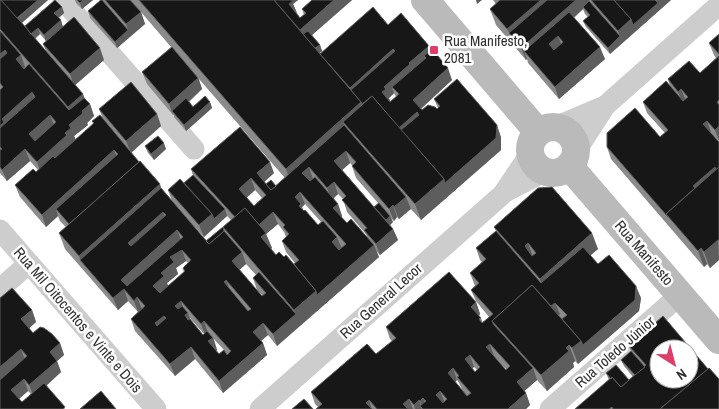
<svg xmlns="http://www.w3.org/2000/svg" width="719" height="409" font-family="'Archivo Narrow',sans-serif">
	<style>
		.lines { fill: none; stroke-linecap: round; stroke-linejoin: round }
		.street { stroke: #cdcdcd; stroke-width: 21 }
		.secondary { stroke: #bababa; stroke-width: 28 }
		.wall { fill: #8b8b8b; fill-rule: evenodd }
		.shaded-wall { fill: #5d5d5d }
		.building { fill: #171717; stroke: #5d5d5d; fill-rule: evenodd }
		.poi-dot { fill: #db3e67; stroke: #fff; stroke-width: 2 }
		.labels { text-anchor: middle; stroke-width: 5; stroke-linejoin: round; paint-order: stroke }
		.poi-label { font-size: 15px; fill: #303030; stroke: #fff; text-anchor: start }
		.street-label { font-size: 15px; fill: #303030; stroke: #fff }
	</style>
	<rect width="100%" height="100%" fill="#fff"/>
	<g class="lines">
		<g class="street">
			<polyline points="63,0 194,149"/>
			<polyline points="555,127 605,106"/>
			<polyline points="576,151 605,106 719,5"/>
			<polyline points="505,192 546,171"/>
			<polyline points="0,230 156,409"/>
			<polyline points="0,289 28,264"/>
			<polyline points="260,409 503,194 530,154"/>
			<polyline points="550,409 680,295"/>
		</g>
		<g class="secondary">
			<polyline points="425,0 538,132"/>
			<circle cx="553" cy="150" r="23"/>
			<polyline points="569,166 719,340"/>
		</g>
	</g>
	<g class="wall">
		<path d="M0,0H48L22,23L25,26L62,7L64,13L59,18L63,27L104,60L75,85L83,94L84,98L90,104L94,116L87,123L88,125L74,136L76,140L93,124L92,121L103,119L99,109L157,114L161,126L131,152L172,201L168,190L184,183L193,175L191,169L274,173L264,182L266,184L276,186L285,178L199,79L202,89L189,102L193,107L210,102L212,108L186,131L174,117V115H173L147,84L142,72L171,47L141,12L145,24L117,48L90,18L88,11L100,1L99,0H298L293,4L297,13L300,18L304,15L302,9L312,0H352L312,35L320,45L322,51L320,53V54L388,25L429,46L430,50L452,80L421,109L422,110L437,109L438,108L434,99L501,137V150L421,220L410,208L399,219L397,217L394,221L391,218L393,222L390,225L393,229L398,240L380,255L376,251L379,257L277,346L268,335L261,341L263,343L267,355L223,393L195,359L175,376L135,331L131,319L138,312L128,301L118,310L65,249L59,233L66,227L60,221L58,216L46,227L20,197L15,185L38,170L30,161L7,181L0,173ZM40,34L46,41L43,44L46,51L35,39ZM394,93L396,97L390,102L389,98ZM350,163L352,165V166L356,178L378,203L374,207L342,170ZM255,190L262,198L254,206L246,198ZM338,194L343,199L347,212L365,233L367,236L347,223L341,217L342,216L338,204L333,198ZM305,204L321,222L318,225L303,210L302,207ZM182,213L204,237L227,216L231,220L206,241ZM278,224L284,232L286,237L282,241L286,252L295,263L294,264L284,257L276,255L271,249L272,248L266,234ZM186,261L188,263L183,268L184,273L168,286L167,283L178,274L176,268ZM246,264L256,275L253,278L257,290L263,296H262L239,270ZM189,317L204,334L203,335L190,319ZM214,339L224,350L219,354L216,351L217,350Z"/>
		<polygon points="75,0 93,0 82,9 76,3"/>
		<polygon points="493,0 671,0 610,54 586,27 583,21 588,17 585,14 583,9 574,18 605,59 559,99 528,63 527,59 526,60 496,25 490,9 496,4"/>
		<polygon points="719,34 719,141 711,133 719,142 719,260 710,268 707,264 704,267 611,159 607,147 660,137 665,133 647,113 643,102 670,86 668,79 700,73 716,58 714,55 709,43"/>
		<polygon points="145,146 166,149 154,160 148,153"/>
		<path d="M494,227L598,249L590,255L598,264L641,298L639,311L578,364L575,361L573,363L574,367L547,391L537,380L524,391L526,393L530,405L526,409H316L318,407L315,404L311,392L376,354L392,341L390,339L386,327L476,302L480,314L479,316L481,318L483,323L489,317L476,301L471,290L475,286L470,273L482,262L480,260L476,248L496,231ZM494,356L506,369V370ZM474,367L477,370L475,372L472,368ZM457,380L459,383L462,389L455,382Z"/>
		<path d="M32,310L36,322L29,328L33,333L60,343L64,355L57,361L61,372L46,386L65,409H0ZM28,391L31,394L22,402L19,399Z"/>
		<polygon points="629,346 708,369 719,409 575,409 609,380 606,373 629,380 633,377 624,366 621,360 631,351"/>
	</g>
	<g class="shaded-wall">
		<polygon points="38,0 48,0 17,27 15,21"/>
		<polygon points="83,0 93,0 82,9 80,3"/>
		<polygon points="288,0 298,0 293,4 297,13 289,4"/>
		<polygon points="334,0 352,0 304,42 298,32"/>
		<polygon points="476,0 482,0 477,4"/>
		<polygon points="541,0 560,0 509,33 507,29"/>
		<polygon points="576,0 589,0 590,4 583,7 583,9 529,57 524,51 527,59 526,60 521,48"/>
		<polygon points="656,0 671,0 610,54 608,48 620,36 618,31 631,19 658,3"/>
		<polygon points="62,7 64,13 57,19 54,13"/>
		<polygon points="141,12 145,24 117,48 115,42 128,30 126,24"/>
		<polygon points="61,20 63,27 46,42 44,35"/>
		<polygon points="38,28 40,34 30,42 28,36"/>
		<polygon points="558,36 563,48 553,56 549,44"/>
		<polygon points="320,45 322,51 314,58 312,51"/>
		<polygon points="429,46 433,57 426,58 424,56 426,63 392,87 394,93 389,98 390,101 386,104 382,92 384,87 409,63"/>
		<polygon points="600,47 605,59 559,99 555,87"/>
		<polygon points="100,48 104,60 74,86 70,74"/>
		<polygon points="393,49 398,61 355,99 348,90"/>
		<polygon points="5,50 9,62 0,70 0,54"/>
		<polygon points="21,55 25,67 20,71 16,59"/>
		<polygon points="448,68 452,80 417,112 413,100"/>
		<polygon points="198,78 202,89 175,114 172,111 173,115 169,104"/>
		<polygon points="681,89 686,101 683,103 678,92"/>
		<polygon points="32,92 36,104 0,141 0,126 2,119"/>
		<polygon points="83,94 88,107 90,104 94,116 87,123 88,125 74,136 76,140 41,174 37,162 65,133 69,125 73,122 68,107"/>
		<polygon points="210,102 212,108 186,131 184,125"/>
		<polygon points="361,102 364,108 343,122 349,137 309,167 313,179 307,185 292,187 286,169"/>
		<polygon points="417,112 421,124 406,137 398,129"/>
		<polygon points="157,114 161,126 131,153 126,141"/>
		<polygon points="50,115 55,127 33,146 29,134"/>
		<polygon points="707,121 711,132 707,136 703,124"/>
		<polygon points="497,125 501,137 501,150 421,220 415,204"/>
		<polygon points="719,126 719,141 715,130"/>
		<polygon points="164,143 166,149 154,160 151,154"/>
		<polygon points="25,149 30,161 7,181 2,170"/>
		<polygon points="114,150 119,162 56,209 58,216 46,227 42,215"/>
		<polygon points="346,151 350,163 339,173 334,161"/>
		<polygon points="270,162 274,173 261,185 257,173"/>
		<polygon points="715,167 717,174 696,193 693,186"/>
		<polygon points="251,178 255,190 243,201 239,189"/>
		<polygon points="334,182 338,194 332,200 327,188"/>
		<polygon points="160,184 165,200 80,260 79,256"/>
		<polygon points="300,192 305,204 302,207 305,216 303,218 295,197"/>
		<polygon points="406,197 411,209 399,219 394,207"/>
		<polygon points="338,204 342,216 338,220 333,208"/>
		<polygon points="393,205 397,217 394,221 389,209"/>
		<polygon points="225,209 227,216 204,237 199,225 212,214"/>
		<polygon points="163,212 168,223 132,254 128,243"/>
		<polygon points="273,212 278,224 266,234 272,248 266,253 261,237 258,226"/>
		<polygon points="390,216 393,222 387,228 384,221"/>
		<polygon points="393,229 398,240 380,255 376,244"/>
		<polygon points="177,230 182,242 126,292 121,280"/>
		<polygon points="592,233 598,249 545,295 540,279"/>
		<polygon points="337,237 342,249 336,254 332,242"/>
		<polygon points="718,240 719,260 710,268 704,252"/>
		<polygon points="528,243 534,259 525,246"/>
		<polygon points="374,245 379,257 277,346 273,334 296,314 294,310 316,291"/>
		<polygon points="701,248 707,264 704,267 698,251"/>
		<polygon points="182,250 186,261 176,268 178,274 167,283 169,288 158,298 153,286 170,257"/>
		<polygon points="242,252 246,264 236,273 232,261"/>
		<polygon points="226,280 231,292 224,282"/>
		<polygon points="636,286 641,298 639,311 578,364 572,348"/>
		<polygon points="124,289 128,301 118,310 113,298"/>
		<polygon points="137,297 142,309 138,312 134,301"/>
		<polygon points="181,301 185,313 180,318 175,306"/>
		<polygon points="476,302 480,314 475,318 471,307"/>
		<polygon points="555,303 560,314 554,319 550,307"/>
		<polygon points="32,310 36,322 26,331 21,319"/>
		<polygon points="188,313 192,324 185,315"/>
		<polygon points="164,316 168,327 160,335 155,323"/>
		<polygon points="204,321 208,333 205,335 201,324"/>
		<polygon points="263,323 268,335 257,344 253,332"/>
		<polygon points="213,338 217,350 213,353 208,341"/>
		<polygon points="60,343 64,355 57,361 61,372 34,397 29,385 50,352"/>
		<polygon points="263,343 267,355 223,393 219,381"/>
		<polygon points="490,344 494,356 490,359 486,347"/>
		<polygon points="569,345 575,361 573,363 574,367 547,391 541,375"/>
		<polygon points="191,347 195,359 175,376 170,364"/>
		<polygon points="21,349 25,360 0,382 0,367"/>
		<polygon points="470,355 474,367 469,371 465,359"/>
		<polygon points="453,368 457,380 452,385 448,373"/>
		<polygon points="533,368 537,380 521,394 517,382"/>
		<polygon points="24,379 28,391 15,402 11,390"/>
		<polygon points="440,391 445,403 440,407 436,395"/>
		<polygon points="526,393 530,405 526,409 508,409"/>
		<polygon points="423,398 427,409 423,409 420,401"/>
		<polygon points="409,399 413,409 405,409 403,404"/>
		<polygon points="369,400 372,409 366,403"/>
		<polygon points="419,400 422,408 420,406 422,409 415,409 414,405"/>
	</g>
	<g class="building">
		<polygon points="0,0 2,0 83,94 68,107 0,29"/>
		<polygon points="1,0 38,0 17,18"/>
		<polygon points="55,0 62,7 54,13 61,20 44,35 38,28 31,34 25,26"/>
		<polygon points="77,0 83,0 80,3"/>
		<polygon points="101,0 102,0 128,30 115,42 88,11"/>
		<polygon points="105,0 130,0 141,12 126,24"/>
		<polygon points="139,0 274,0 361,102 286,169"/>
		<polygon points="274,0 291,0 293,1 289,4 300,18 306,13 302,9 312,0 334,0 300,30"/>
		<polygon points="500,0 541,0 507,29 490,9"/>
		<polygon points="547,0 576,0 521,48 509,33"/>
		<polygon points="591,0 614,0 631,19 618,31"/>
		<polygon points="614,0 655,0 658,3 633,25 631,19"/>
		<polygon points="589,1 620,36 608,48 583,21 590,15 583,7"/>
		<polygon points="373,7 388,25 401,13 429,46 409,63 410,64 384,87 386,89 382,92 390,102 399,94 392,87 426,58 424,56 432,49 448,68 413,100 422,110 428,105 435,107 437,109 440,106 434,99 457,79 497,125 496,138 445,183 444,179 401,130 419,115 417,112 399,128 372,96 362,104 361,102 351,90 395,51 393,49 350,88 320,54"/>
		<path d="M569,12L600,47L555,87L524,51ZM558,36L563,42L554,50L549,44Z"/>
		<polygon points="74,17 100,48 70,74 43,44"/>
		<path d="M0,31L21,55L16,59L24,69L29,64L69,110L84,98L90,104L82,111L83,113L69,125L71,128L65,133L67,135L37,162L25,149L2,170L0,167V150L2,149L0,147V128L35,97L32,92L2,119L4,122L0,126V90L3,87L0,83V59L7,53L5,50L0,54ZM50,115L56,122L35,141L29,134Z"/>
		<polygon points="308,31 320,45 315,48 303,34"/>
		<polygon points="719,34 719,54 709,43"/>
		<polygon points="172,47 198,78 169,104 142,72"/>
		<polygon points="719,56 719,100 717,102 719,105 719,126 715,130 707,121 703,124 719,142 719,167 708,177 716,169 715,167 693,186 695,188 666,214 668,217 607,147 607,133 635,108 660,137 668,130 643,102 666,81 683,101 688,97 681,89 678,92 668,79 689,61 700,73"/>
		<polygon points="131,82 157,114 126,141 99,109"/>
		<polygon points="205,96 210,102 184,125 172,111 186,98 193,107"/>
		<polygon points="372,96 444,179 415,204 343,122"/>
		<polygon points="100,115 139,162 69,224 56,209 118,154 114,150 42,215 15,185 33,169 36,172 53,156 55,158 94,123 92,121"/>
		<path d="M344,125L406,197L394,207L393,205L389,209L352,166L356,162L346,151L334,161L393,229L376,244L364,230L367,228L342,200L346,196L334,182L327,188L309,167L302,173L310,181L315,177L338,204L333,208L347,223L351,219L374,245L317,295L316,291L294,264L299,260L282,241L289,234L283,227L285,225L273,212L259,225L245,208L235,217L191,169L240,127L270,162L257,173L271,190ZM251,178L266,195L254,206L239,189ZM300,192L346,244L339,250L332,242L337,237L323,221L318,225L305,210L304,211L299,206L301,204L295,197Z"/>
		<polygon points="158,136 164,143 151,154 145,146"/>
		<polygon points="140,161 160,184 79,256 59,233"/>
		<polygon points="719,167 719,240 718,240 704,252 701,248 698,251 666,214"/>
		<polygon points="193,175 225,209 214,219 212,214 184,183"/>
		<polygon points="180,179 212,214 199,225 168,190"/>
		<polygon points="271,180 276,186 271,190 266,184"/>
		<path d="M552,187L592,233L540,279L494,227L538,188ZM528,243L536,253L532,256L525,246Z"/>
		<path d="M161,188L209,244L224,231L242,252L232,261L262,296L266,293L253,278L259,272L296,314L273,334L263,323L253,332L263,343L219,381L191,347L170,364L131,319L145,306L137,297L134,301L124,289L113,298L80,260ZM163,212L166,215L131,246L128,243ZM177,230L183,237L127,286L121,280ZM182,250L191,260L183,268L185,271L160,293L153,286L164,276L161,273L174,262L170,257ZM226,280L251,309L248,311L224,282ZM181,301L201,324L204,321L231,351L227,355L224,350L219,354L208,341L213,338L207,331L203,335L190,319L188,320L185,315L188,313L182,306L178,309L175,306ZM164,316L166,318L157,326L155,323Z"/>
		<polygon points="379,203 390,216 386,220 374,207"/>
		<polygon points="245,208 266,233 261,237 276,255 279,252 284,257 286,255 316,291 294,310 223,227"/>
		<polygon points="223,227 224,231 209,244 206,241"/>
		<path d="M496,231L541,283L583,247L598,264L609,255L636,286L635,300L583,345L581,341L562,319L567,315L555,303L551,306L532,285L492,321L494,325L533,368L517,382L526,393L508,409H423L420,406L426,401L423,398L420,401L419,400L414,405L409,399L403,404L408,409H377L369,400L366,403L372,409H316L322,404L311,392L367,344L376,354L396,338L386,327L449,272L476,302L471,307L481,318L479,319L482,323L493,314L471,290L479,283L470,273L486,259L476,248ZM490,344L510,366L506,370L486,347ZM470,355L480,367L475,372L465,359ZM453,368L459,376L457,377L471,393L467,396L448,373ZM440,391L447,399L443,403L436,395Z"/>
		<polygon points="532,285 581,341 572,348 569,345 566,348 569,351 541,375 492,321"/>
		<polygon points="12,288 32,310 21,319 33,333 40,327 44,328 52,334 60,343 50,352 57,361 29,385 24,379 11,390 22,402 44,383 65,407 63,409 0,409 0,380 27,356 21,349 0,367 0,298"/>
		<path d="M663,316L708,369L660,409H613L612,407L609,409H575L612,377L621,387L646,365L629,346ZM659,349H689V379H659Z"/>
		<polygon points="631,351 645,367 635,375 621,360"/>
		<polygon points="616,365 629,380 621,387 612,377 611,379 606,373"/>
		<polygon points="709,368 719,379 719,409 660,409"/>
		<polygon points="101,391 116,409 80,409"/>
		<polygon points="304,399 313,409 292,409"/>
	</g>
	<rect class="poi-dot" x="429" y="45" width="10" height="10" rx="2.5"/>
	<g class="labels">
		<g class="poi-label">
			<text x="444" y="46">Rua Manifesto,<tspan x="444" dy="17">2081</tspan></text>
		</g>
		<g class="street-label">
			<text transform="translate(644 253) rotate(49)" y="5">Rua Manifesto</text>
			<text transform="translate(381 301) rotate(-42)" y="5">Rua General Lecor</text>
			<text transform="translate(78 320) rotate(49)" y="5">Rua Mil Oitocentos e Vinte e Dois</text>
			<text transform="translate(615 352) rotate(-41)" y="5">Rua Toledo Júnior</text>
		</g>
	</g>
	<g transform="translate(674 364) rotate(144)"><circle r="24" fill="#ffffff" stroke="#acacac"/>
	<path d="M0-4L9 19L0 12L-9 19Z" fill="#db3e67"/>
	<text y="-8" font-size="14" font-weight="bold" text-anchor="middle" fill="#303030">N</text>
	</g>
</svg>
